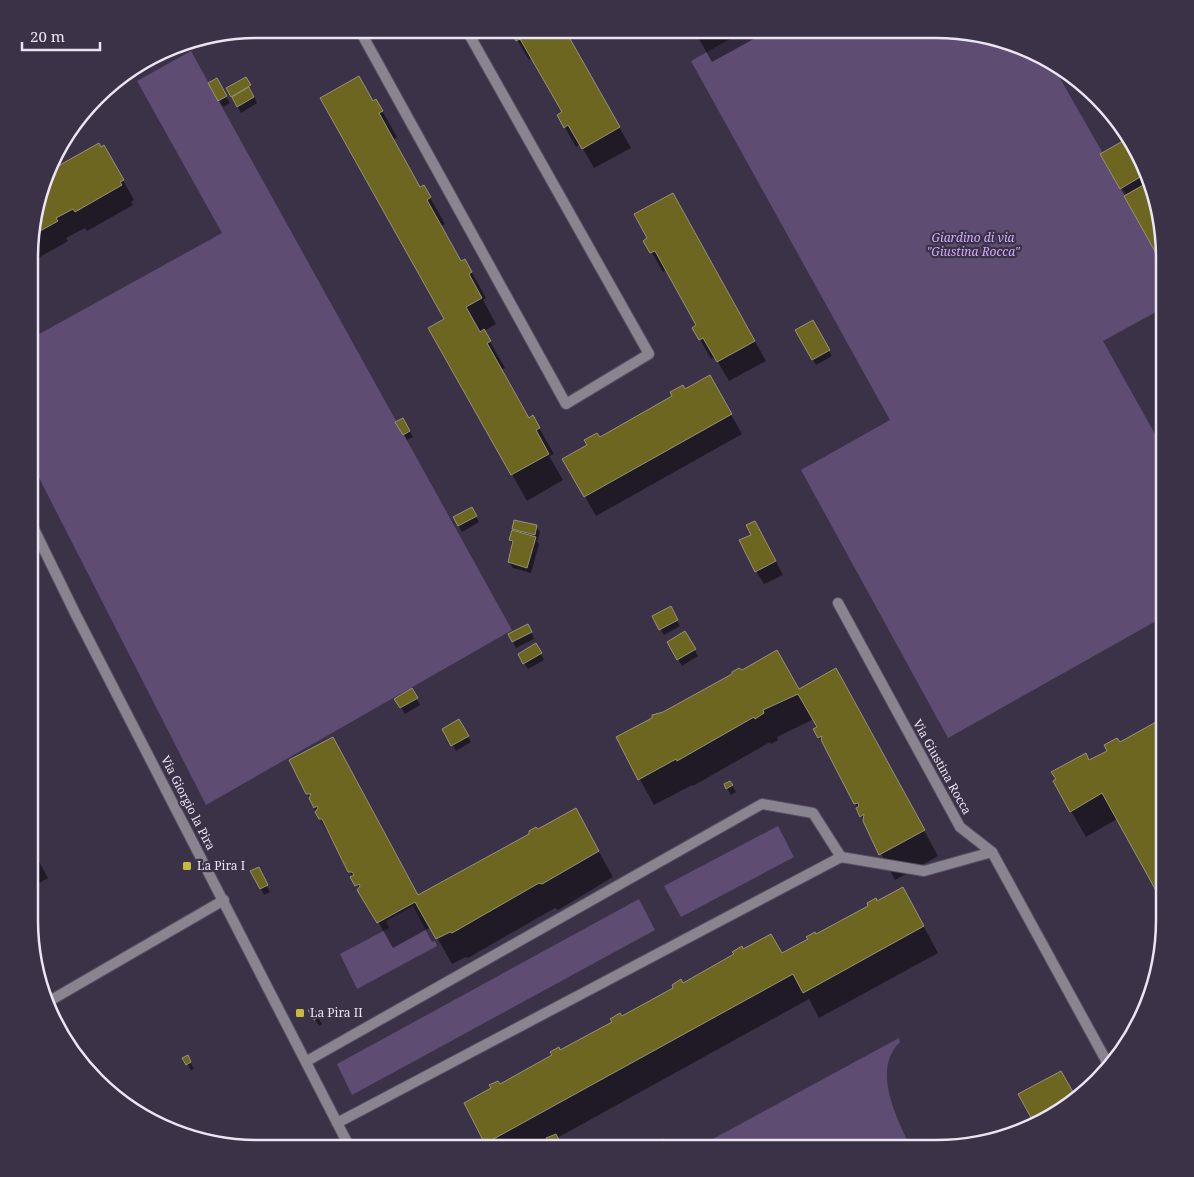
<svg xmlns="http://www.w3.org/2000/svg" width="1194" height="1177" font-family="'Noto Serif',serif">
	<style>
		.green { fill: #5e4c72 }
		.shadow { fill: #0007 }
		.building { fill: #6d6620; stroke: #959376 }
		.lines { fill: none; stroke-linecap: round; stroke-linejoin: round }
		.minor-casing { stroke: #584e63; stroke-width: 12 }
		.minor { stroke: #898490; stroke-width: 10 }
		.poi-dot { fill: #c8bb3b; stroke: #3c3248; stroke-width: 2 }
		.labels { text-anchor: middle; stroke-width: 4.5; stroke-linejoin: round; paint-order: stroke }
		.park-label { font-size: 12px; font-style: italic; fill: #d2aafc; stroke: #3c3248 }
		.street-label { font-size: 12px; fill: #ebe4f3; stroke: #3c3248 }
		.poi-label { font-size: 12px; fill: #ebe4f3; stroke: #3c3248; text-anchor: start }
		.rim { fill: none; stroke: #ebe4f3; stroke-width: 2.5 }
	</style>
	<rect width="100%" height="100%" fill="#3c3248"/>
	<g class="green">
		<polygon points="746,30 966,31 1049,59 1165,262 1165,307 1103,341 1165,452 1165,616 948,738 801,470 890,420 691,61"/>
		<polygon points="191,51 512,630 206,805 32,464 32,338 222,233 137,81"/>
		<polygon points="778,826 794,857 681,917 664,886"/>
		<polygon points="639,899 655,930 352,1095 337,1064"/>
		<polygon points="413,906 432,942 435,941 437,946 357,989 340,954 389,928 386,921"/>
		<path d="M899,1038L900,1042C871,1070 897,1118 911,1148H696Z"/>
	</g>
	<g class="shadow">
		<polygon points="511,29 564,30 631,148 594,168 580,144 576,147 558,115 563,113 533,58 529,60"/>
		<polygon points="694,30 770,30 712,62"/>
		<polygon points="217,80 230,103 223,107 210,84"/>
		<polygon points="249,84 257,103 241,113 232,96"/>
		<polygon points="376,100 397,137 393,140 420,189 424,187 445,224 441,226 461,262 465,260 486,298 483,300 496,324 484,331 505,368 501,370 529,419 533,417 554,454 549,456 563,480 527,501 430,328 445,320 372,102"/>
		<polygon points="1129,139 1153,184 1165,243 1165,265 1101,155"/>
		<polygon points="104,146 134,200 131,202 133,205 87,231 85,228 66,238 68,241 33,261 33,213 46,179"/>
		<polygon points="683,214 766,361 729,381 715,357 711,359 700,339 698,326 667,270 663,272 645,241"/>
		<polygon points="813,322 832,356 816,365 797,330"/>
		<polygon points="32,337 36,344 32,346"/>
		<polygon points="710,377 742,434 596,516 564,459"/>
		<polygon points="402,419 413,437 407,440 397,422"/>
		<polygon points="471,508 479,522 462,532 454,518"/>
		<polygon points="536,526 540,532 538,540 536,540 539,544 531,573 513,568 509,562 513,546 510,540 515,533 513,529"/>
		<polygon points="762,535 783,575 764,584 756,571 752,536"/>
		<polygon points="670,608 680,626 664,635 654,617"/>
		<polygon points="531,631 534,639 516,648 509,635"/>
		<polygon points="685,633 698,656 682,666 668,643"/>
		<polygon points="536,645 544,660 528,669 519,655"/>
		<polygon points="412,690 420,705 405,714 396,699"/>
		<polygon points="799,690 850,696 938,856 895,880 834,763 814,730 818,727 814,719 777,737 778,740 771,744 770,742 693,786 692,785 654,805 617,738"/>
		<polygon points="459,721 471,742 456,751 443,729"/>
		<polygon points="1119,744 1117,819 1086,837 1071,811 1089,761"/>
		<polygon points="291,760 418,896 538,830 590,836 613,877 558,910 555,908 468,958 466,957 452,964 431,927 393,948 316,812"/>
		<polygon points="730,782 736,792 731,795 725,785"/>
		<polygon points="30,845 48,878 29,889"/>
		<polygon points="257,869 270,892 264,895 252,871"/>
		<polygon points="877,902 917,914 938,953 819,1018 809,999 539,1148 475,1148 485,1142 499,1085 743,951 782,955"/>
		<polygon points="313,1009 322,1024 319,1026 310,1011"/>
		<polygon points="187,1057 194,1069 191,1070 184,1058"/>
		<polygon points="1061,1073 1076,1100 1036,1122 1020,1095"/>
	</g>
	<g class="building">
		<polygon points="510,29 565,30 620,127 582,149 568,125 564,128 557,115 562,112 520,39 516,41"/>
		<polygon points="692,30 709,30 696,37"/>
		<polygon points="359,76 373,101 376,99 383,111 379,113 420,187 424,185 431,197 427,200 461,261 465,259 472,272 469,274 482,298 466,307 480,332 484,329 491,341 487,343 529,418 533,415 540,428 536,430 549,454 511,475 428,328 444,319 320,98"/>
		<polygon points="246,77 251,85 231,97 226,88"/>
		<polygon points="217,78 227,96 218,101 208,83"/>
		<polygon points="249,87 254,97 237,107 232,97"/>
		<polygon points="1128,138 1147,173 1120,189 1100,154"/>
		<polygon points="99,143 101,147 104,145 124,180 120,182 122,185 75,212 73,209 56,218 58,221 33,235 33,213 47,177 53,173 51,170"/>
		<polygon points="1145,184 1157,203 1165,243 1165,251 1157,255 1124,196"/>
		<polygon points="673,193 755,341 717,362 703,338 699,340 692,328 696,325 655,251 650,253 643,241 647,238 634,214"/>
		<polygon points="813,320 830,350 812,360 795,330"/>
		<polygon points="710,375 732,414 584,497 562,459 587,445 584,440 597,433 600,437 672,396 670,392 683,385 685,389"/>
		<polygon points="403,418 410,431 403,435 395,422"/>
		<polygon points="472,507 477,516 458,526 453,517"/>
		<polygon points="514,520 537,525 535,535 512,529"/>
		<polygon points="755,521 776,561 755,572 739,540 751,535 746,525"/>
		<polygon points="512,530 536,537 527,568 508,562 513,541 509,540"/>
		<polygon points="671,606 678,620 659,630 652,616"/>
		<polygon points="528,624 532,632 512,642 508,634"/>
		<polygon points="685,631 696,649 677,660 667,642"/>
		<polygon points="536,643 542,653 523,664 518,654"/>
		<polygon points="777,650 799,689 836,668 925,830 879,855 863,821 864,814 860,817 856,808 859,806 858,803 854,804 821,740 822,736 818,738 813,729 817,727 798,694 763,710 764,713 755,719 754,717 677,761 676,759 638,780 616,737 652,718 652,715 663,712 732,674 732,672 739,668 742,670"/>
		<polygon points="412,688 418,698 400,708 394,699"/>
		<polygon points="1165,717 1165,907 1102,793 1070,812 1053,781 1056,779 1051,772 1086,753 1089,760 1107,751 1104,745 1117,738 1120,742"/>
		<polygon points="459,719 469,736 451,746 442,729"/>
		<polygon points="333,737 418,895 529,834 529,831 536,827 538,829 576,808 599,851 542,884 539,883 452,933 450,932 436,939 415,902 377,923 357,890 360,886 359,884 355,886 350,877 354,875 352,872 348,872 322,819 319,819 315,812 318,808 317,806 314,808 309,798 311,794 306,794 289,760"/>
		<polygon points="730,781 733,785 726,789 724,784"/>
		<polygon points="259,867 268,885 260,889 250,871"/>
		<polygon points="903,887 924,926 803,993 793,974 488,1142 491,1148 473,1148 484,1142 464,1103 491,1088 489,1085 498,1081 500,1084 552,1055 550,1052 559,1047 560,1050 612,1022 610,1019 620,1013 622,1016 673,988 672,985 681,979 683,983 734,954 732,952 742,946 743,949 771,934 782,953 808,939 806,937 815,932 816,934 868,906 867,903 876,898 877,901"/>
		<polygon points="313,1007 319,1017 314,1020 308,1010"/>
		<polygon points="188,1055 191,1062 186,1065 182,1058"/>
		<polygon points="1061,1071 1077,1099 1034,1123 1018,1094"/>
		<polygon points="556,1134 563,1148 551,1148 546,1138"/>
		<polygon points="664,1139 668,1148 647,1148"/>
	</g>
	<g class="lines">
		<defs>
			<g id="minor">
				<polyline points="359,29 566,404 649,354 466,29"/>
				<polyline points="31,523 76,615 350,1148"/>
				<polyline points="838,603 960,827 992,852 1108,1064"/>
				<polyline points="46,1003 224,900"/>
				<polyline points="307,1061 762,804 813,813 841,857"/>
				<polyline points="337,1123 841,857 924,871 992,852"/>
			</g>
		</defs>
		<use href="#minor" class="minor-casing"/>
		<use href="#minor" class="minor"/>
	</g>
	<g class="poi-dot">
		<rect x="182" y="861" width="10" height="10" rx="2.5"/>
		<rect x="295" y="1008" width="10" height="10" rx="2.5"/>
	</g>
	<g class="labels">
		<g class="park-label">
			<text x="973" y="242">Giardino di via<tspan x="973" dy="14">"Giustina Rocca"</tspan></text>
		</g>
		<g class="street-label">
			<text transform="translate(942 767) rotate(61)" y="4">Via Giustina Rocca</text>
			<text transform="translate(188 803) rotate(63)" y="4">Via Giorgio la Pira</text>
		</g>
		<g class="poi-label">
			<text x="197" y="870">La Pira I</text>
			<text x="310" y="1017">La Pira II</text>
		</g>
	</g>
	<path d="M0 0H1194V1177H0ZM258 38H936A220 220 0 0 1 1156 258V920A220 220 0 0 1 936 1140H258A220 220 0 0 1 38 920V258A220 220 0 0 1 258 38Z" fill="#3c3248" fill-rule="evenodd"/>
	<path class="rim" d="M258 38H936A220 220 0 0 1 1156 258V920A220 220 0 0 1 936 1140H258A220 220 0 0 1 38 920V258A220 220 0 0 1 258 38Z"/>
	<path d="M22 42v8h78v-8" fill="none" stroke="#ebe4f3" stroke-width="2.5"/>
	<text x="30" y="42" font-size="15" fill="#ebe4f3" stroke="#3c3248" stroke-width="4" paint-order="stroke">20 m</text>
</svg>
